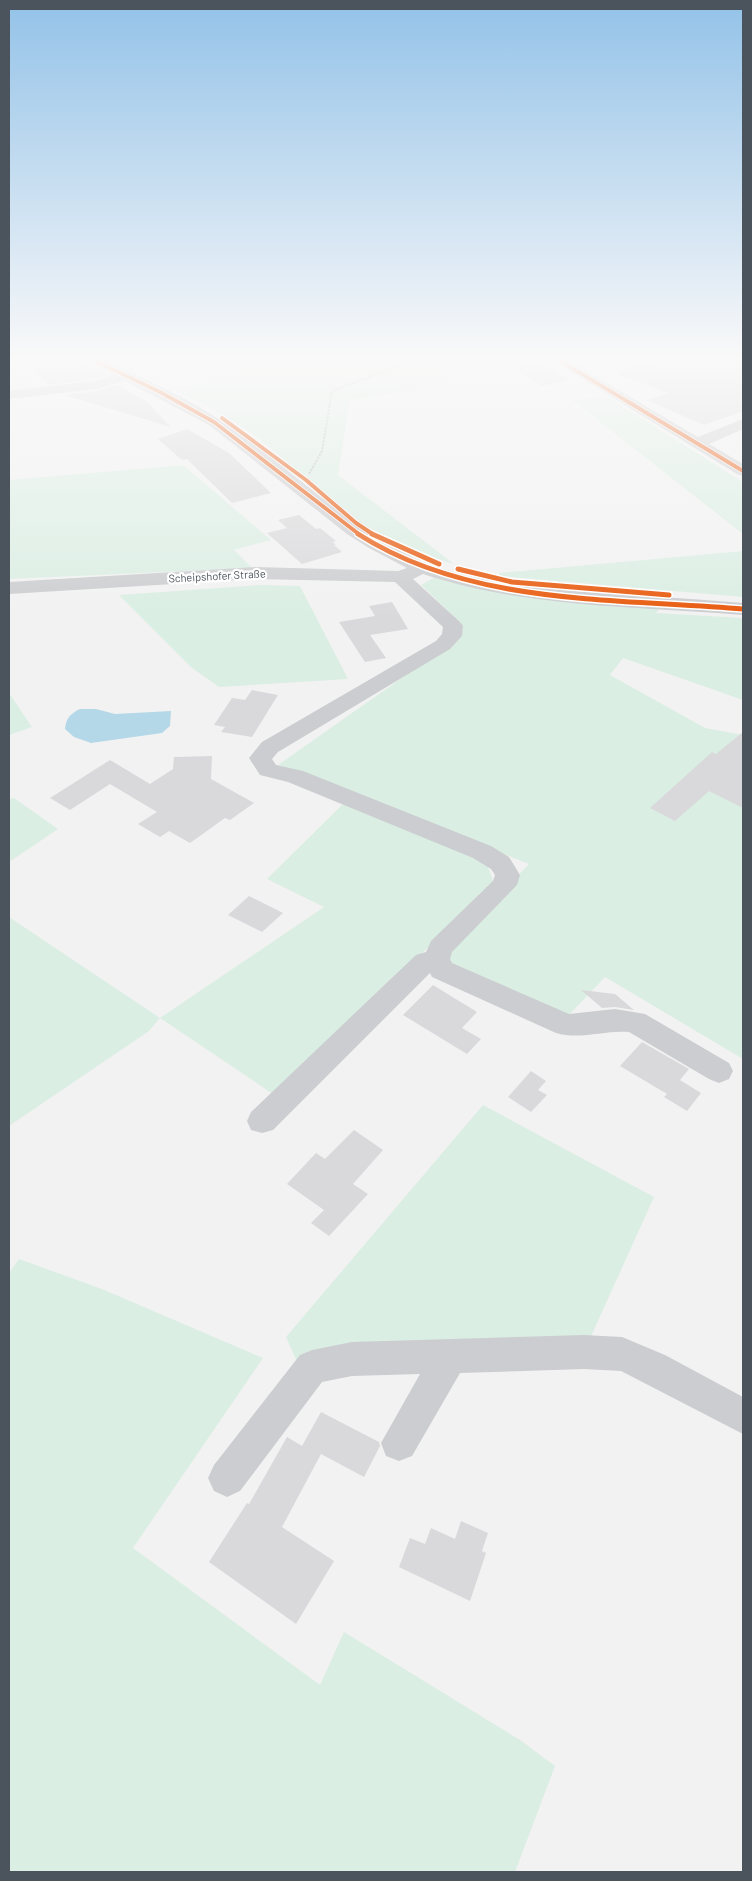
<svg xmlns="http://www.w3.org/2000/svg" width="752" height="1881" font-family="Barlow,sans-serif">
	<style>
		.green { fill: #daeee3 }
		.water { fill: #b4d8e7 }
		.building { fill: #d9d9db }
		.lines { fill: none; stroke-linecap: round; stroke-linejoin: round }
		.path { stroke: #bcc4c2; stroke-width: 2; stroke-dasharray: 2.5 1; stroke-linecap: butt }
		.minor { fill: #cccdd0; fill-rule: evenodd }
		.cycleway-far1-casing { stroke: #fff; stroke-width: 5.5 }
		.cycleway-casing { stroke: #fff; stroke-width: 8 }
		.cycleway-far1 { stroke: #e8590c; stroke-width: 4 }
		.cycleway { stroke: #e8590c; stroke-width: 5 }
		.labels { text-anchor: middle; stroke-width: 4.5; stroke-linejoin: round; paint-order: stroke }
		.far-street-label { font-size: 11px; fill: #4b535d; stroke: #fff }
	</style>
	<rect width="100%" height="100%" fill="#f3f2f2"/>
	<g class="green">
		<path d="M290,356H431L426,358L451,384L350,400L338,475L454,564C420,554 389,541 360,522L253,434L212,409L177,391Z"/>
		<polygon points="31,373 34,390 9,393 9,375"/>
		<polygon points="608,397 743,482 743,534 572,400"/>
		<polygon points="183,465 271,540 234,550 252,568 9,579 9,480"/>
		<polygon points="743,551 743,597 498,576 500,573"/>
		<path d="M435,577C508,598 583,603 659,609L656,613L743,618V700L623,658L610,675L705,728L743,735V1059L605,977L566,1018L448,964L450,948L529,864L278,765L456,640L463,630L460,622L421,585Z"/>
		<polygon points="259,585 300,586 348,679 219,687 192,668 119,595"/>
		<polygon points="9,693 32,727 9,735"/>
		<polygon points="14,798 58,829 9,862 9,799"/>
		<polygon points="344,803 487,864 494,883 276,1096 160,1018 149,1031 9,1126 9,917 160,1018 324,907 267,879"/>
		<polygon points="483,1105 654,1197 588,1343 298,1364 286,1337"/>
		<polygon points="19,1259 102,1289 263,1358 133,1548 320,1685 344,1632 520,1740 555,1766 515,1872 9,1872 9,1273"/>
	</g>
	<path class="water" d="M80,709H96L115,714L171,711L170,726L162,733L91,743L74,737L65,729C66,718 70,714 80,709Z"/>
	<g class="building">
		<polygon points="44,356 76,356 108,375 94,379 48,385 24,357"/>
		<polygon points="98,356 165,356 165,359 131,370"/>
		<polygon points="660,356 743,356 743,411 704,425 647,400 668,393 617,374"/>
		<polygon points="538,361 568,380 542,386 512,367"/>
		<polygon points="117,385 146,401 171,427 64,395 96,391"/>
		<polygon points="187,429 229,453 271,493 232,503 187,459 182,460 158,439"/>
		<polygon points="299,515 316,529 320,528 336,541 333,542 336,545 334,545 342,552 302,564 267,533 287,528 278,520"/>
		<polygon points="392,602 408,629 370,635 386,658 365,662 339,622 375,616 369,606"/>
		<polygon points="252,690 278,695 252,737 221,732 225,727 214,725 232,698 245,700"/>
		<polygon points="743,732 743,808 709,791 675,821 650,808 712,752 716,754"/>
		<polygon points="212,756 211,779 254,803 230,820 225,818 190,843 169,831 160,837 138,824 157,812 110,784 70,810 50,798 110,760 150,784 173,769 174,757"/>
		<polygon points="249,896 283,913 262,932 228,915"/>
		<polygon points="433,985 477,1012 462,1028 481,1039 467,1054 403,1015"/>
		<polygon points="581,990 615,994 634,1010 615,1007 602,1008"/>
		<polygon points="642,1042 689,1069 680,1080 701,1093 687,1111 664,1097 667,1094 620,1066"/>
		<polygon points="531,1071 546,1081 538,1090 547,1095 531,1112 508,1097"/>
		<polygon points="354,1130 383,1150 353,1184 368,1194 329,1236 311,1223 324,1210 287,1184 316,1153 325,1159"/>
		<polygon points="321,1412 379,1442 380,1446 364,1477 321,1454 282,1527 334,1561 296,1624 209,1562 247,1503 249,1504 287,1437 302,1446"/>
		<polygon points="461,1521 488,1533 482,1551 486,1553 470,1601 399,1567 410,1538 425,1544 431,1528 455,1539"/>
	</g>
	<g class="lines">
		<polyline class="path" points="309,474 322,451 332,391 426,356"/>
		<g class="minor">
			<path d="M78,356H95C143,378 192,399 235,430C299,475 353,532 426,563C469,580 517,585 563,590C623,595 683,598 743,603V615C637,606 525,608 423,574L413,579L460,622L463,626L462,636L450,649L278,752L272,759L276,765L303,771L491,846L509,857L520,875L517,885L452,952L450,959L452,963L569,1014L615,1009L645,1014L729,1063L733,1071L729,1079L719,1083L709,1079L629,1032C605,1030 580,1040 556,1033L432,977L430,973L273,1130L262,1133L251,1130L247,1121L251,1112L416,955L426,952L431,941L493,881L495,875L491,869L473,858L288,782L260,775L249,758L262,742L436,641L442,634L443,627L395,582L256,579L9,594V582L256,567L398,571L407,568L369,548L347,534L209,425L125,381L96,389L9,399V391L94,381L113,375Z"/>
			<polygon points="545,356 561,356 698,437 743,419 743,429 709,444 743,464 743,476 737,474"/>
			<polygon points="584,1335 622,1337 665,1355 743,1397 743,1434 621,1371 584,1369 460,1373 412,1456 399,1461 386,1456 381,1443 420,1374 352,1376 322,1382 240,1491 227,1497 214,1491 208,1478 214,1465 300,1355 312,1350 352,1342"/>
		</g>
		<defs>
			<g id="cycleway-far1">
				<polyline points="85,356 160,392 214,422 360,535"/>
				<polyline points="552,356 743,471"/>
				<polyline points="222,418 306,480 356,523 374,535"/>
			</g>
			<g id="cycleway">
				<path d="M358,534C471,606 614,598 743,609"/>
				<polyline points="372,534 439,564"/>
				<polyline points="458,569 512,582 669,595"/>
			</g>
		</defs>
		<use href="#cycleway-far1" class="cycleway-far1-casing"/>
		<use href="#cycleway" class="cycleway-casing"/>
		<use href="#cycleway-far1" class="cycleway-far1"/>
		<use href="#cycleway" class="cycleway"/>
	</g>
	<linearGradient id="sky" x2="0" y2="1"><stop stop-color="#93c2e8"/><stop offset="0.58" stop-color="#faf9f9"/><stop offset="1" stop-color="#faf9f9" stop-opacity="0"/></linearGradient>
	<rect width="752" height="619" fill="url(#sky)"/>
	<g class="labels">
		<g class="far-street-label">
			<text transform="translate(217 576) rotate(-3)" y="4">Scheipshofer Straße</text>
		</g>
	</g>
	<rect width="752" height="1881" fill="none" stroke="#4b535d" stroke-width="20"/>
</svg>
